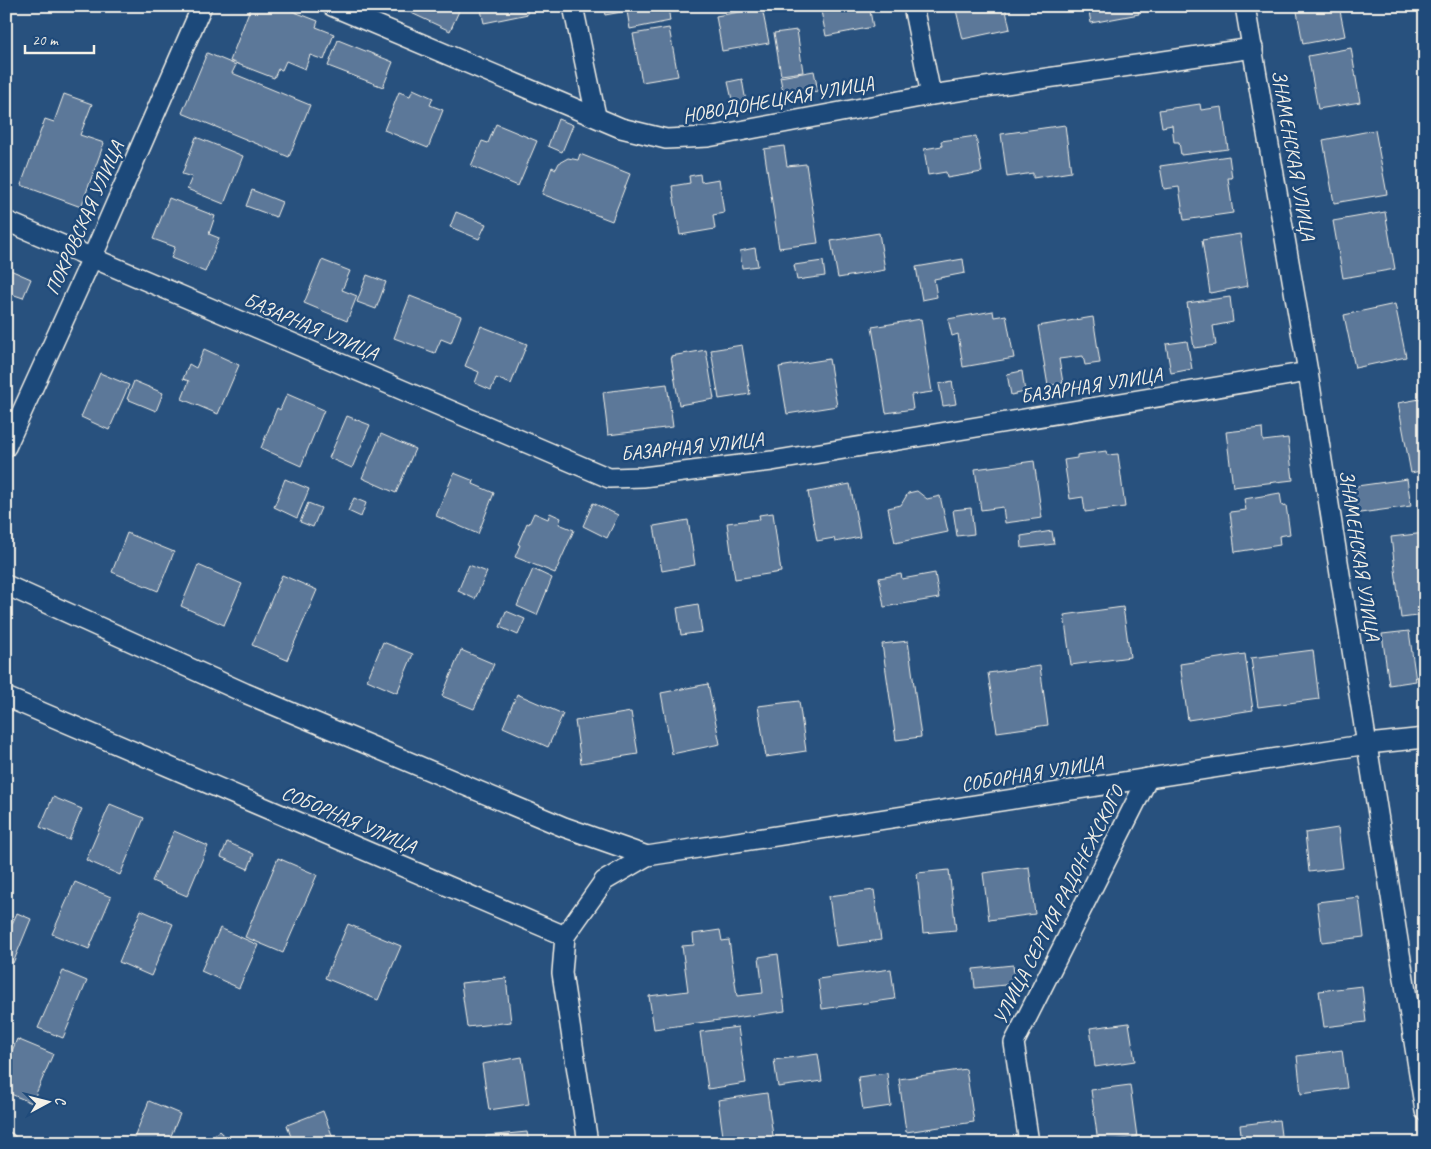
<svg xmlns="http://www.w3.org/2000/svg" width="1431" height="1149" font-family="Caveat,sans-serif">
	<style>
		.building { fill: #5b7899; stroke: #f4f1e8 }
		.lines { fill: none; stroke-linecap: round; stroke-linejoin: round }
		.street-casing { stroke: #f4f1e8; stroke-width: 22 }
		.street { stroke: #1f4a7a; stroke-width: 19 }
		.labels { text-anchor: middle; stroke-width: 5; stroke-linejoin: round; paint-order: stroke }
		.street-label { font-size: 20px; fill: #f4f1e8; stroke: #1f4a7a }
	</style>
	<rect width="100%" height="100%" fill="#28517e"/>
	<filter id="ink" filterUnits="userSpaceOnUse"><feTurbulence type="fractalNoise" baseFrequency=".02" numOctaves="2"/><feDisplacementMap in="SourceGraphic" scale="10" xChannelSelector="R" yChannelSelector="G"/><feConvolveMatrix kernelMatrix="1 2 1 2 8 2 1 2 1" color-interpolation-filters="sRGB"/></filter>
	<g filter="url(#ink)">
		<g class="building">
			<polygon points="251,6 279,6 318,21 316,27 334,34 324,60 310,55 305,69 286,61 282,70 278,69 274,78 230,61"/>
			<polygon points="409,6 450,6 459,11 450,31 407,11"/>
			<polygon points="480,6 526,6 528,14 484,23"/>
			<polygon points="603,6 668,6 670,21 630,29 627,11 605,15"/>
			<polygon points="820,6 872,6 870,11 873,27 826,36"/>
			<polygon points="955,6 1005,6 1010,29 963,39"/>
			<polygon points="1088,6 1137,6 1139,14 1091,23"/>
			<polygon points="1296,6 1339,6 1345,36 1303,44"/>
			<polygon points="762,8 769,43 722,51 716,16"/>
			<polygon points="669,28 678,76 642,82 633,34"/>
			<polygon points="797,30 803,72 781,75 774,33"/>
			<polygon points="338,40 393,62 383,87 328,66"/>
			<polygon points="1351,48 1360,102 1318,109 1308,56"/>
			<polygon points="207,53 236,65 232,73 310,105 289,157 182,113"/>
			<polygon points="814,71 818,91 784,97 780,77"/>
			<polygon points="742,79 746,102 733,104 728,82"/>
			<polygon points="413,89 433,98 430,105 443,110 428,148 384,130 399,92 410,96"/>
			<polygon points="64,94 92,104 80,135 104,143 81,207 21,185 45,119 54,122"/>
			<polygon points="1200,104 1201,110 1222,107 1228,149 1181,155 1179,142 1174,142 1172,125 1162,127 1159,110"/>
			<polygon points="558,119 573,125 562,152 548,146"/>
			<polygon points="496,124 537,141 518,186 471,166 482,141 488,143"/>
			<polygon points="1065,125 1071,172 1033,178 1033,173 1007,177 1001,134"/>
			<polygon points="1375,130 1387,194 1334,203 1323,140"/>
			<polygon points="976,136 982,172 947,178 946,172 928,175 924,149 942,146 941,141"/>
			<polygon points="196,137 243,156 224,204 187,189 192,177 182,174"/>
			<polygon points="784,146 787,166 806,164 818,243 779,248 764,149"/>
			<polygon points="580,154 630,174 612,221 542,194 552,167 556,169 559,163 568,158 578,160"/>
			<polygon points="1229,156 1232,178 1228,178 1233,213 1184,220 1179,187 1164,189 1160,166"/>
			<polygon points="700,174 701,182 719,179 724,213 713,215 715,229 680,235 672,186 690,183 689,176"/>
			<polygon points="252,190 282,202 276,217 246,206"/>
			<polygon points="169,198 215,216 209,234 219,238 205,272 171,258 175,247 153,239"/>
			<polygon points="456,212 486,224 479,239 450,227"/>
			<polygon points="1385,212 1395,269 1343,278 1333,221"/>
			<polygon points="879,233 885,270 838,278 831,241"/>
			<polygon points="1240,234 1248,286 1210,293 1202,240"/>
			<polygon points="755,248 758,266 742,268 740,251"/>
			<polygon points="963,259 965,273 934,279 937,297 922,300 916,267"/>
			<polygon points="322,260 350,271 342,290 357,296 347,321 304,303"/>
			<polygon points="823,261 825,276 797,280 794,265"/>
			<polygon points="8,269 31,279 23,298 6,292 6,275"/>
			<polygon points="367,275 386,282 376,309 357,302"/>
			<polygon points="410,296 461,316 451,343 441,339 435,353 394,338"/>
			<polygon points="1230,297 1233,322 1213,326 1216,345 1194,348 1187,303"/>
			<polygon points="1395,304 1406,357 1355,368 1344,315"/>
			<polygon points="993,311 994,317 1006,315 1014,358 963,367 958,334 952,336 948,319"/>
			<polygon points="1093,317 1100,363 1085,365 1083,356 1059,359 1063,383 1048,386 1038,326"/>
			<polygon points="921,319 932,392 911,395 913,409 886,413 872,327"/>
			<polygon points="481,326 527,344 511,384 496,378 491,390 475,383 479,372 465,366"/>
			<polygon points="1187,341 1192,369 1171,373 1166,344"/>
			<polygon points="742,345 750,394 719,399 711,350"/>
			<polygon points="204,349 239,365 218,414 182,399 189,381 183,379 189,364 196,368"/>
			<polygon points="706,350 714,399 679,405 671,356"/>
			<polygon points="829,359 837,406 787,414 779,367"/>
			<polygon points="1022,371 1025,392 1011,395 1007,374"/>
			<polygon points="100,373 129,385 109,430 81,417"/>
			<polygon points="134,381 163,393 156,411 127,399"/>
			<polygon points="952,381 956,404 943,406 939,384"/>
			<polygon points="667,384 673,427 608,435 603,392"/>
			<polygon points="287,394 324,410 301,466 261,448 277,408 280,410"/>
			<polygon points="1425,398 1425,470 1411,473 1398,403"/>
			<polygon points="347,416 370,425 352,468 329,458"/>
			<polygon points="1262,428 1263,441 1288,438 1293,480 1233,487 1226,432"/>
			<polygon points="381,434 415,449 396,493 362,478"/>
			<polygon points="1106,451 1107,455 1118,454 1125,507 1085,512 1083,497 1070,499 1064,460 1077,458 1077,455"/>
			<polygon points="1034,461 1042,518 1005,523 1003,507 981,510 975,469"/>
			<polygon points="454,473 474,481 473,484 494,493 478,534 436,516"/>
			<polygon points="285,479 309,489 297,518 274,507"/>
			<polygon points="1407,479 1411,506 1353,514 1350,487"/>
			<polygon points="850,484 860,537 835,542 834,538 817,541 808,492"/>
			<polygon points="917,491 927,499 940,496 948,532 895,543 888,508 901,505 908,493"/>
			<polygon points="1280,493 1282,506 1286,505 1290,534 1279,536 1280,545 1235,552 1230,512 1246,510 1244,499"/>
			<polygon points="354,498 366,503 361,517 348,511"/>
			<polygon points="308,503 321,508 313,527 300,522"/>
			<polygon points="593,503 618,515 607,538 583,526"/>
			<polygon points="971,508 974,534 957,536 953,510"/>
			<polygon points="534,513 548,519 550,513 561,518 559,524 574,530 555,573 515,557 520,545 518,544 527,523 529,524"/>
			<polygon points="773,513 781,572 735,579 727,523 760,519 759,515"/>
			<polygon points="688,520 695,565 662,571 654,526"/>
			<polygon points="1052,531 1054,544 1022,548 1021,536"/>
			<polygon points="127,533 174,552 158,591 112,572"/>
			<polygon points="1425,533 1425,615 1401,618 1391,537"/>
			<polygon points="198,565 242,584 224,625 181,606"/>
			<polygon points="469,565 487,572 475,599 458,591"/>
			<polygon points="533,569 552,578 537,615 517,606"/>
			<polygon points="935,573 939,598 884,607 879,578 901,574 902,579"/>
			<polygon points="282,575 317,590 287,660 252,645"/>
			<polygon points="698,604 702,632 681,635 677,608"/>
			<polygon points="1123,607 1130,657 1071,665 1064,615"/>
			<polygon points="506,611 525,619 518,635 500,627"/>
			<polygon points="1409,631 1416,681 1389,685 1382,634"/>
			<polygon points="908,641 921,737 896,740 882,644"/>
			<polygon points="383,642 413,654 397,693 367,680"/>
			<polygon points="461,650 494,664 474,709 442,696"/>
			<polygon points="1313,650 1319,699 1258,707 1251,658"/>
			<polygon points="1245,654 1253,710 1188,720 1180,664"/>
			<polygon points="1040,666 1048,725 997,732 988,673"/>
			<polygon points="708,684 720,744 672,754 661,693"/>
			<polygon points="517,694 563,714 548,747 503,727"/>
			<polygon points="799,701 806,751 766,757 758,706"/>
			<polygon points="631,712 638,754 581,763 575,721"/>
			<polygon points="53,797 82,809 69,840 40,827"/>
			<polygon points="110,804 144,818 120,875 86,860"/>
			<polygon points="1338,828 1343,868 1309,872 1305,833"/>
			<polygon points="174,831 208,846 187,896 152,881"/>
			<polygon points="227,842 254,854 248,869 221,857"/>
			<polygon points="278,858 317,875 283,953 245,937"/>
			<polygon points="1029,867 1035,914 989,920 983,873"/>
			<polygon points="949,870 956,930 923,933 917,873"/>
			<polygon points="75,882 111,897 89,949 52,934"/>
			<polygon points="874,890 881,940 836,946 829,896"/>
			<polygon points="1359,897 1364,937 1322,942 1317,902"/>
			<polygon points="141,910 173,924 151,976 119,962"/>
			<polygon points="17,913 31,919 13,963 6,960 6,937"/>
			<polygon points="348,924 401,946 378,1000 325,978"/>
			<polygon points="220,928 258,945 239,988 201,971"/>
			<polygon points="720,930 722,941 729,940 737,996 763,993 759,957 778,954 785,1011 654,1029 649,996 688,991 682,946 694,945 693,934"/>
			<polygon points="1013,965 1015,984 975,988 973,969"/>
			<polygon points="891,969 895,999 822,1009 818,979"/>
			<polygon points="63,971 87,981 63,1038 38,1028"/>
			<polygon points="506,978 511,1022 467,1027 461,983"/>
			<polygon points="1362,986 1366,1022 1324,1027 1319,991"/>
			<polygon points="1129,1023 1135,1061 1095,1067 1090,1028"/>
			<polygon points="738,1027 746,1083 708,1089 700,1032"/>
			<polygon points="17,1039 53,1054 32,1103 6,1092 6,1065"/>
			<polygon points="1342,1050 1347,1088 1301,1094 1297,1056"/>
			<polygon points="818,1054 822,1081 778,1087 774,1060"/>
			<polygon points="522,1057 529,1104 489,1110 482,1064"/>
			<polygon points="966,1069 974,1122 906,1132 899,1079"/>
			<polygon points="887,1073 891,1106 863,1110 858,1077"/>
			<polygon points="1130,1085 1137,1137 1098,1142 1091,1090"/>
			<polygon points="767,1093 774,1143 724,1143 718,1100"/>
			<polygon points="149,1101 180,1114 168,1143 132,1143"/>
			<polygon points="323,1111 335,1143 293,1143 287,1125"/>
			<polygon points="1279,1120 1282,1143 1242,1143 1240,1125"/>
			<polygon points="219,1131 232,1143 208,1143"/>
			<polygon points="527,1132 529,1143 486,1143 486,1136"/>
		</g>
		<g class="lines">
			<defs>
				<g id="street">
					<polyline points="332,6 621,128 666,139 708,137 931,95 1253,48"/>
					<polyline points="573,6 596,116"/>
					<polyline points="913,6 931,95"/>
					<polyline points="1245,6 1308,372 1425,1111"/>
					<polyline points="6,221 609,478 643,477 772,461 1308,372"/>
					<polyline points="6,447 92,258 202,6"/>
					<polyline points="6,585 245,693 564,827 647,856"/>
					<polyline points="6,697 565,936"/>
					<polyline points="6,1142 7,1143"/>
					<polyline points="588,1143 562,973 565,936 604,881 647,856 1368,744 1425,738"/>
					<polyline points="1029,1143 1014,1043 1148,778"/>
				</g>
			</defs>
			<use href="#street" class="street-casing"/>
			<use href="#street" class="street"/>
		</g>
	</g>
	<g class="labels">
		<g class="street-label">
			<text transform="translate(778 99) rotate(-10)" y="7">НОВОДОНЕЦКАЯ УЛИЦА</text>
			<text transform="translate(1294 155) rotate(80)" y="7">ЗНАМЕНСКАЯ УЛИЦА</text>
			<text transform="translate(84 218) rotate(-66)" y="7">ПОКРОВСКАЯ УЛИЦА</text>
			<text transform="translate(311 326) rotate(23)" y="7">БАЗАРНАЯ УЛИЦА</text>
			<text transform="translate(1091 385) rotate(-9)" y="7">БАЗАРНАЯ УЛИЦА</text>
			<text transform="translate(692 446) rotate(-6)" y="7">БАЗАРНАЯ УЛИЦА</text>
			<text transform="translate(1360 555) rotate(81)" y="7">ЗНАМЕНСКАЯ УЛИЦА</text>
			<text transform="translate(1032 773) rotate(-9)" y="7">СОБОРНАЯ УЛИЦА</text>
			<text transform="translate(349 819) rotate(23)" y="7">СОБОРНАЯ УЛИЦА</text>
			<text transform="translate(1058 905) rotate(-63)" y="7">УЛИЦА СЕРГИЯ РАДОНЕЖСКОГО</text>
		</g>
	</g>
	<rect width="1431" height="1149" fill="none" stroke="#1f4a7a" stroke-width="25"/>
	<rect x="12" y="12" width="1406" height="1124" fill="none" stroke="#f4f1e8" stroke-width="2" filter="url(#ink)"/>
	<g transform="translate(48 1102) rotate(83)" stroke="#1f4a7a" stroke-width="4" paint-order="stroke">
	<path d="M0-4L9 19L0 12L-9 19Z" fill="#f4f1e8"/>
	<text y="-8" font-size="14" font-weight="bold" text-anchor="middle" fill="#f4f1e8">С</text>
	</g>
	<path d="M25 45v8h69v-8" fill="none" stroke="#f4f1e8" stroke-width="2.5"/>
	<text x="32" y="45" font-size="15" fill="#f4f1e8" stroke="#1f4a7a" stroke-width="4" paint-order="stroke">20 m</text>
</svg>
